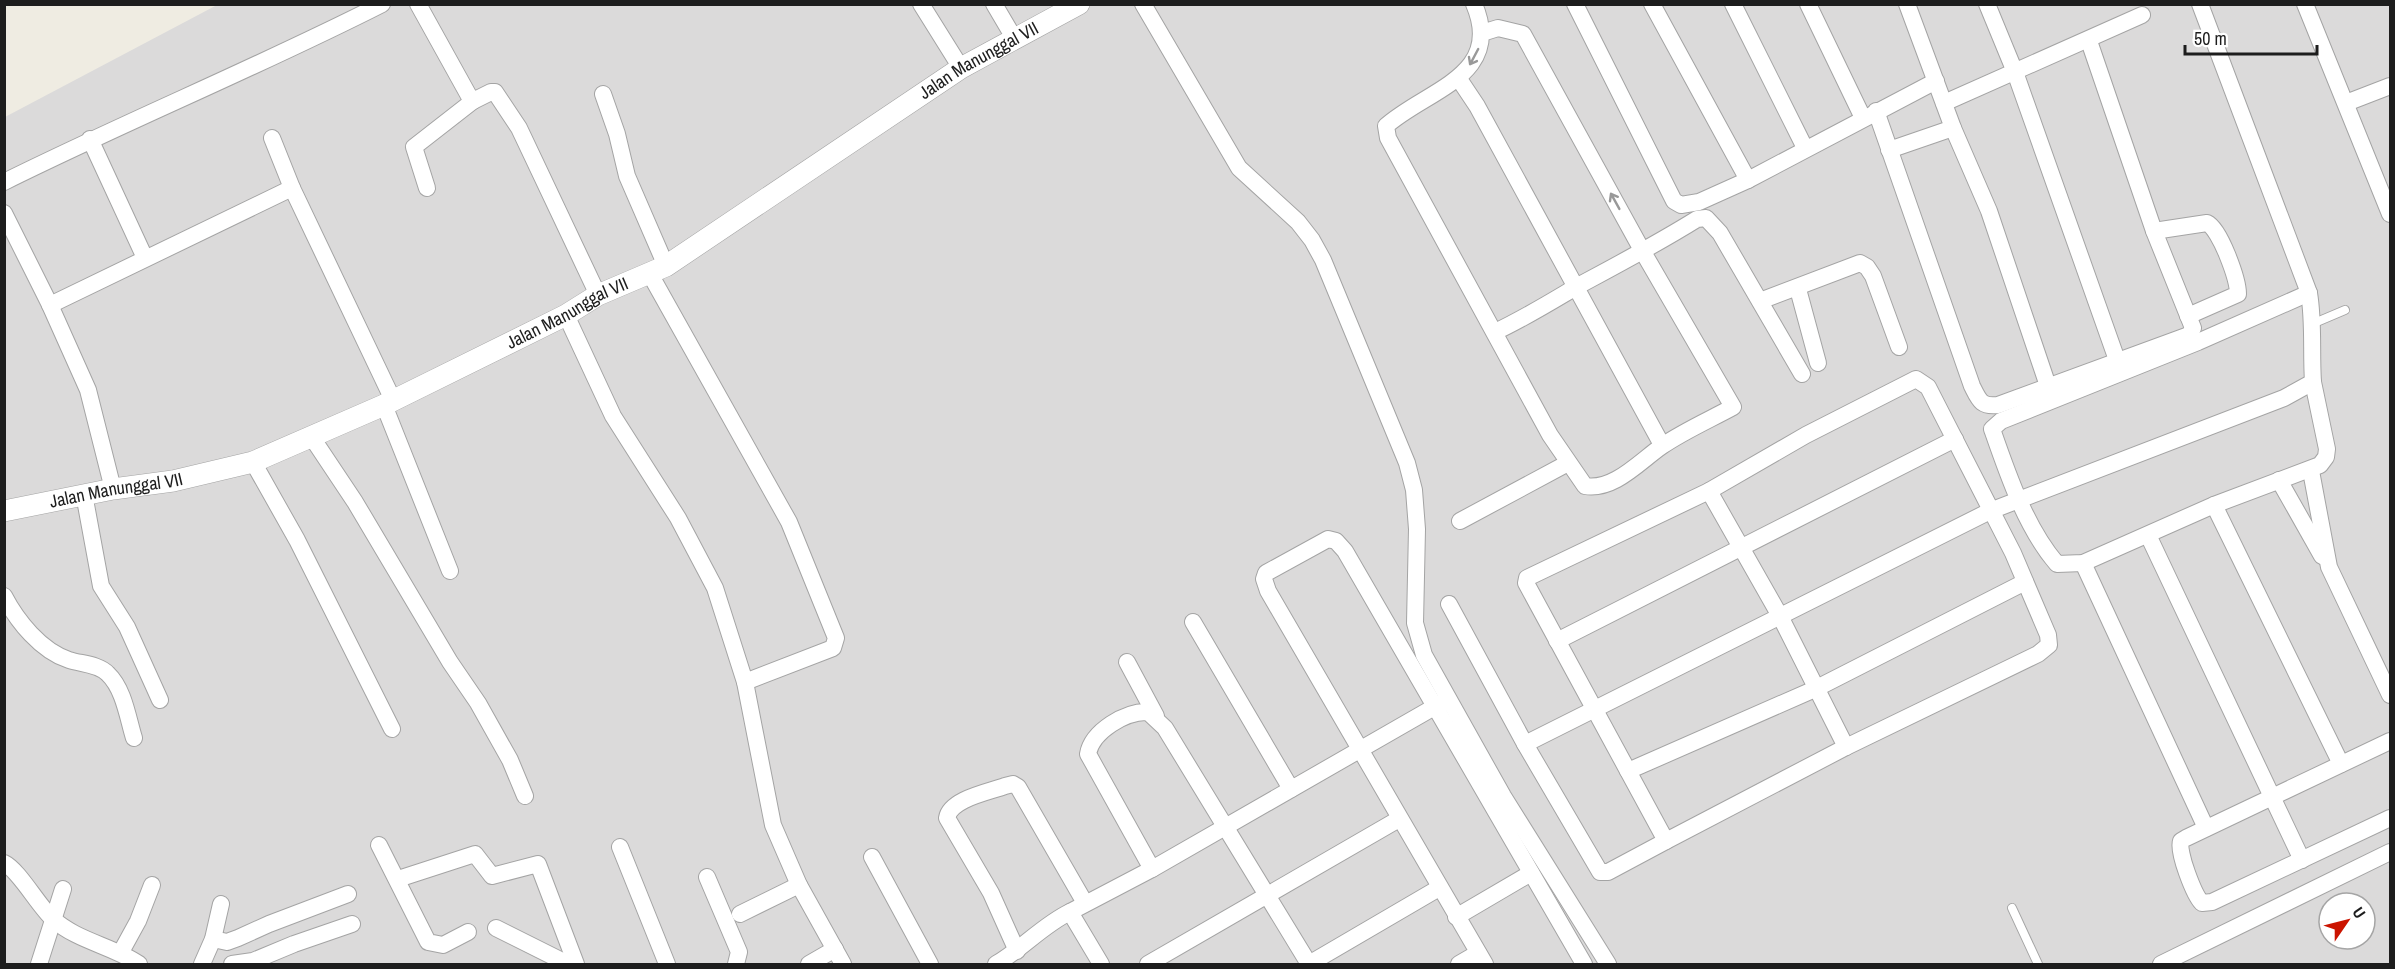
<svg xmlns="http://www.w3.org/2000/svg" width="2395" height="969" font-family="'Archivo Narrow',sans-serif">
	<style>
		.residential { fill: #dbdada; fill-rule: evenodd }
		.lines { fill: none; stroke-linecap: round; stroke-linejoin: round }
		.service-casing { stroke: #a4a4a4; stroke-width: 10 }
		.minor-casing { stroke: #a4a4a4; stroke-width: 18 }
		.tertiary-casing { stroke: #a4a4a4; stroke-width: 22 }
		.service { stroke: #fff; stroke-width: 8 }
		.minor { stroke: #fff; stroke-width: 16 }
		.tertiary { stroke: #fff; stroke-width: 21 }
		.oneway { stroke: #999 }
		.labels { text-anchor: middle; stroke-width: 4.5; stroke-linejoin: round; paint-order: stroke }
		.street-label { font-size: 18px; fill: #1d1d1d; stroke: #fff }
	</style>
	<rect width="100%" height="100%" fill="#efece2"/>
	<path class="residential" d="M217,5H2390V964H5V117ZM2329,903H2365V939H2329Z"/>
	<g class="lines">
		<defs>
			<g id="service">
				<polyline points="2312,324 2345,310"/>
				<polyline points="2012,908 2038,964"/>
			</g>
			<g id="minor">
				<polyline points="418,4 469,96 473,101 491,92 495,92 519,128 598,295"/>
				<polyline points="921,4 961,68"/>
				<polyline points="994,4 1014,38"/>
				<polyline points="1143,4 1239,168 1298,222 1312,240 1323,260 1407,463 1414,490 1417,529 1415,623 1424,655 1503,796 1608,964"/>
				<path d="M1474,4C1505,76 1426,90 1386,126L1388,138L1550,435L1585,486C1614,491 1640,461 1662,446C1684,431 1709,420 1733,407L1643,252L1523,34L1498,28L1482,33"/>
				<polyline points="1575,4 1674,201 1681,205 1699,202 1748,180 1936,81"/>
				<polyline points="1652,4 1748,180"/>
				<polyline points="1733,4 1805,148"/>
				<polyline points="1808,4 1863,118"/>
				<polyline points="1907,4 1953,128 1989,211 2048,386"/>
				<polyline points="1987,4 2015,72 2117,360"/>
				<polyline points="2305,4 2390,214"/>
				<polyline points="1459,79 1477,106 1662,445"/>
				<polyline points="603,94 617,134 627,176 666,266"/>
				<polyline points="1944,103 2142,15"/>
				<polyline points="2346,103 2390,86"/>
				<path d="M1876,111L1972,386C1979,400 1981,407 1998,405L2189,335L2193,328L2154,231L2089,41"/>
				<polyline points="272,138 292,188 393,400"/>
				<polyline points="90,139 145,258"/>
				<polyline points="1889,150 1953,128"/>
				<path d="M4,182C129,120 258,67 382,4"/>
				<polyline points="427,188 414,147 473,101"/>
				<polyline points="4,213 50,305 88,390 113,489"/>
				<path d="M2154,231L2207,223C2220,229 2238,279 2238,294L2188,316"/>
				<polyline points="650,274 789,522 836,638 833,648 745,682"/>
				<polyline points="1798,289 1818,363"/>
				<path d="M2309,293L2198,342L2001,421L1992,429C2008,475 2026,528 2057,564L2083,563L2214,505L2320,465L2326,457L2327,449L2313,382"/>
				<polyline points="1760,301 1860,263 1867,267 1873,276 1899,347"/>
				<polyline points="50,305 292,188"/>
				<polyline points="566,315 613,416 678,518 715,588 745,682 773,825 799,885 843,964"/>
				<path d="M1495,332C1523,319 1549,303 1576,287C1617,265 1657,244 1697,219L1706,218L1720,233L1802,374"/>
				<polygon points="1916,379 1928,387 2013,553 2048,635 2049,645 2038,654 1846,747 1666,841 1526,583 1527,578 1709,491 1806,435"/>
				<polyline points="384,405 450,571"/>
				<polyline points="311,436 355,502 450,662 478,703 510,760 525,796"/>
				<polyline points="253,462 297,540 392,729"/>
				<polyline points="2311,471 2329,567 2390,695"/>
				<polyline points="2279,480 2322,556"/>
				<polyline points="1709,491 1780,616 1846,747"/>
				<polyline points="84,494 101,586 127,627 160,700"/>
				<polyline points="2214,505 2341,764"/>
				<polyline points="1460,521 1568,463"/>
				<polyline points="2148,535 2302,860"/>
				<polyline points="2083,563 2206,828"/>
				<path d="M4,596C17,621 41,651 69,660C81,664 99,664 108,674C124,689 128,719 134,738"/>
				<polyline points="1449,604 1525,744 1600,872 1608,872 1666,841"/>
				<polyline points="1193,622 1291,789"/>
				<polyline points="1557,641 1955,439"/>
				<polyline points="1127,662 1156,716"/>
				<path d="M2390,741L2186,838L2181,841C2177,851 2194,895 2202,903L2212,902L2390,818"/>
				<path d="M1525,744L1990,511L2284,398L2313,382C2311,352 2314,322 2309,293L2200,4"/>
				<polyline points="1628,771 1815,689 2025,582"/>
				<polyline points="379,845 428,942 443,945 468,932"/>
				<polyline points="620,847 667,964"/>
				<polyline points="872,857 930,964"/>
				<path d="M4,863C19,870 39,907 53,919C77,941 113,946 139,964"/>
				<path d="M1152,869L1088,754C1092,731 1126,711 1148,712L1165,728L1309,964"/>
				<polyline points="707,877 739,952 736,964"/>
				<polyline points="398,879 475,854 492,876 538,864 576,964"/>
				<polyline points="1070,912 1152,869 1443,702"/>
				<polyline points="740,914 799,885"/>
				<polyline points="1456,917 1531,873"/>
				<polyline points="496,928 568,964"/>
				<polyline points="213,939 227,942 238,938 269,924 348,894"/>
				<path d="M1017,951L991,893L947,818C950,799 989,792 1005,786L1013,784L1018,787L1085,903"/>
				<polyline points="121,952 138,921 152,885"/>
				<polyline points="39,964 63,889"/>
				<polyline points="202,964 213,939 221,904"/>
				<polyline points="232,964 253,961 294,944 352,924"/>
				<polyline points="809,964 835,949"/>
				<path d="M996,964C1022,949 1043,925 1070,912L1101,964"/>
				<polyline points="1148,964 1399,819"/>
				<polyline points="1309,964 1439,888"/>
				<polyline points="1459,964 1478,953"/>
				<polyline points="1485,964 1268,591 1264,579 1266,573 1328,539 1336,541 1345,551 1584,964"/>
				<polyline points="2161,964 2390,852"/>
			</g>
			<g id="tertiary">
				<path id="s1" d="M4,511L113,489L173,481L253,462L384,405L566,315L598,295L666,266L961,68L1079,4"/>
			</g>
		</defs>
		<use href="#service" class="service-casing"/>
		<use href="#minor" class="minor-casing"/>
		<use href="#tertiary" class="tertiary-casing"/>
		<use href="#service" class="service"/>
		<use href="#minor" class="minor"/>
		<use href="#tertiary" class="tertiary"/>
	</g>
	<defs><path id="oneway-shaft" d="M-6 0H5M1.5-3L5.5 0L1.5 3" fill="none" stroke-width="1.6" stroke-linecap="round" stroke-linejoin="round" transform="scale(1.5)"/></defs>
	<g class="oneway">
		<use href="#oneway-shaft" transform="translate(1474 57) rotate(118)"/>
		<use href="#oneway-shaft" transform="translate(1615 201) rotate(-119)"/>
	</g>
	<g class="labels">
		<g class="street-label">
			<text dy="6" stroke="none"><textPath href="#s1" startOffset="1086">Jalan Manunggal VII</textPath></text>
			<text dy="6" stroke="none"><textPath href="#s1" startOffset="602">Jalan Manunggal VII</textPath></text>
			<text dy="6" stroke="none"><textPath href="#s1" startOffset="114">Jalan Manunggal VII</textPath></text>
		</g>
	</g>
	<rect width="2395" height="969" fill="none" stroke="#1d1d1d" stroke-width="12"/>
	<g transform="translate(2347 921) rotate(55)"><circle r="28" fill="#ffffff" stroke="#a5a5a5" stroke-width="1.5"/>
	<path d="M0-4.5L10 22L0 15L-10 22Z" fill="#cb1400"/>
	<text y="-9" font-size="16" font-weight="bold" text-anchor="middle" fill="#1d1d1d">U</text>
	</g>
	<path d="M2185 45v9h132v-9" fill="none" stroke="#1d1d1d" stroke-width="3"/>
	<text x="2194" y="45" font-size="18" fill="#1d1d1d" stroke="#ffffff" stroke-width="4.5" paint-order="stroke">50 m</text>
</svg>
